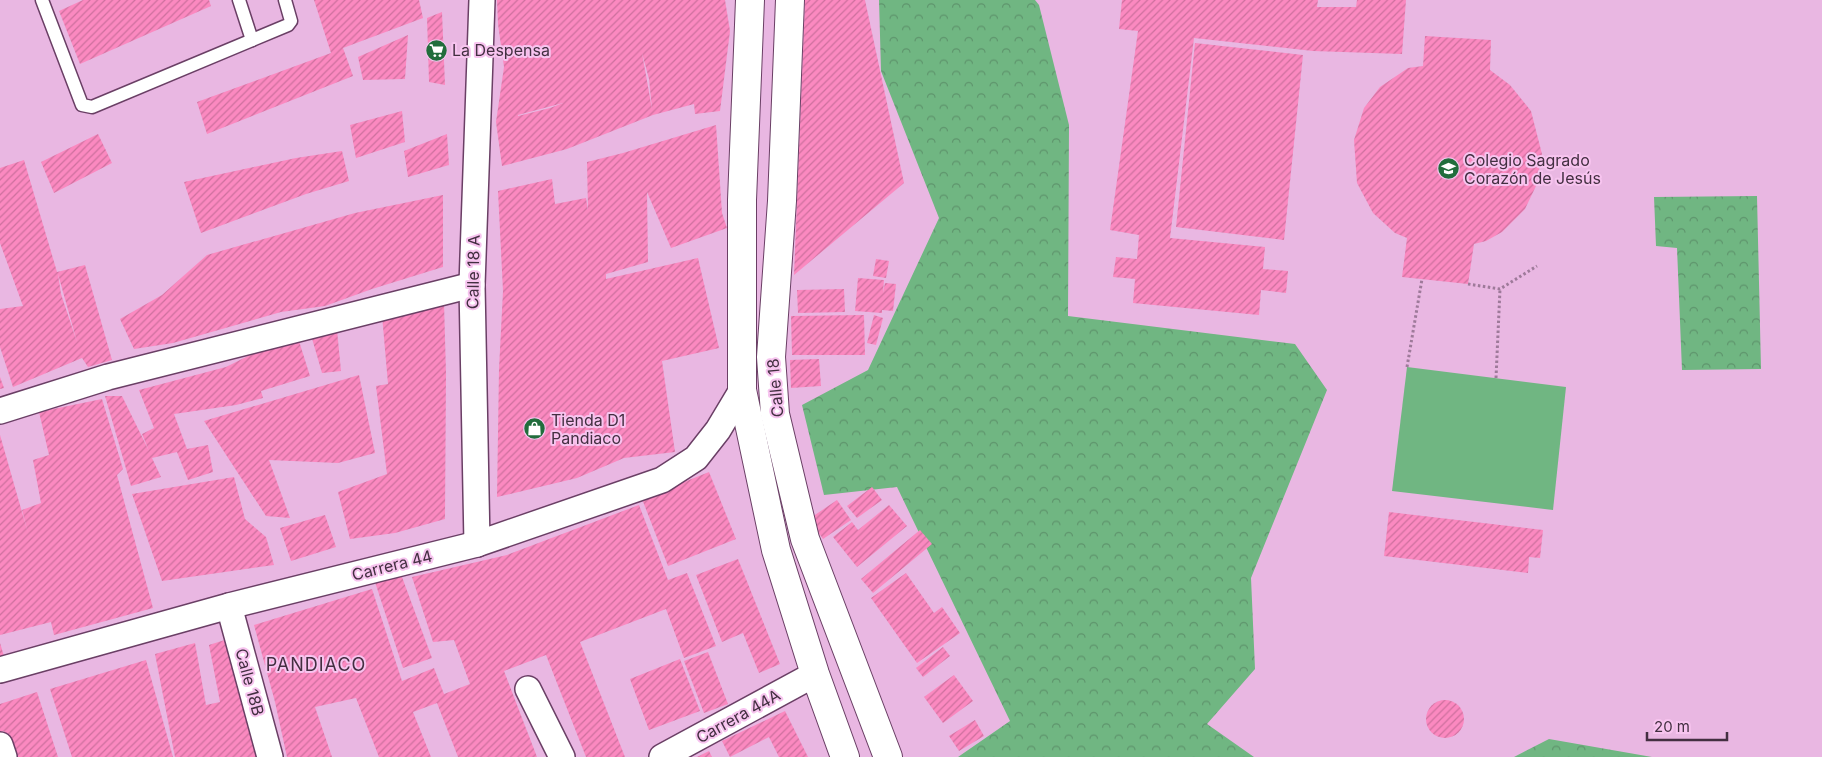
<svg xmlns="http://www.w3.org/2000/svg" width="1822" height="757" font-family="Inter,sans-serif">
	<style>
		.forest { fill: url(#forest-crowns) }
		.park { fill: #70b682 }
		.building { fill: url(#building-hatch); fill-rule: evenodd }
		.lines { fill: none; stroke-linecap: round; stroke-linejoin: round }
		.lane-casing { stroke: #6a3f65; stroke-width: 15 }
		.street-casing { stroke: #6a3f65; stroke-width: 28 }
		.secondary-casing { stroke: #6a3f65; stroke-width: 30 }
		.path { stroke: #9e7a9a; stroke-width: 3; stroke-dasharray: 2.5 2.5; stroke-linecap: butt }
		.lane { stroke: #fff; stroke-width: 12 }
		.street { stroke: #fff; stroke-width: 25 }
		.secondary { stroke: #fff; stroke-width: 28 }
		.labels { text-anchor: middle; stroke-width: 4; stroke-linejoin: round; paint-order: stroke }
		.poi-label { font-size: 16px; fill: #432f41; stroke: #f7c4ef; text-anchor: start }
		.street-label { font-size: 16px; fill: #432f41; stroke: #f7c4ef }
		.neighbourhood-label { font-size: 18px; letter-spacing: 1px; fill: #432f41; stroke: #f7c4ef }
	</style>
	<defs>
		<pattern id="forest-crowns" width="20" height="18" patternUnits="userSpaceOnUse" patternTransform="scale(1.25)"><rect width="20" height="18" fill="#70b682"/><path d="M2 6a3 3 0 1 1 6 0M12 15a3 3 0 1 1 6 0" fill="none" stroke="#5e946c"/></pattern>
		<pattern id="building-hatch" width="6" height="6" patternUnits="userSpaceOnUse" patternTransform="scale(1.25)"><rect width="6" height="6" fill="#fb89c0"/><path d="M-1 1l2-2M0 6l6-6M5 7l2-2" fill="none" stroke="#cd709e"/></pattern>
	</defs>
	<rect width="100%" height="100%" fill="#e9b7e2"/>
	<g class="forest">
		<polygon points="879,0 1035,0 1039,5 1069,125 1068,316 1295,344 1327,390 1251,578 1255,669 1207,724 1254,757 958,757 1010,721 897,487 824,495 802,405 868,370 939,218 881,71"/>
		<polygon points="1757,196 1761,369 1682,370 1677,248 1656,246 1654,197"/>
		<polygon points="1549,739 1652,757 1514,757"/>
	</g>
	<polygon class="park" points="1407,367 1566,387 1553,510 1392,491"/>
	<g class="building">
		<polygon points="83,0 209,0 211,6 80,64 59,11"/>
		<polygon points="314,0 419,0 423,18 343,48 353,76 207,134 197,102 331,53"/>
		<path d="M497,0H725L730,31L720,111L695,114L694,104L653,115L567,149L502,166L496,122L504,67L498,24ZM642,53L649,79L652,109ZM563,103L550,108L518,116V115Z"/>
		<polygon points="805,0 865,0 904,183 794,275"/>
		<polygon points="1122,0 1318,0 1317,7 1356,7 1357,0 1406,0 1402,54 1313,51 1194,38 1170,238 1265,247 1263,269 1288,271 1286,293 1261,290 1259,315 1133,303 1135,279 1113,277 1116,257 1137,259 1139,235 1110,230 1138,31 1119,29"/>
		<polygon points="442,12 445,85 429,82 427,18"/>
		<polygon points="408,35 405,79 363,80 358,57"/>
		<polygon points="1425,36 1491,40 1490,70 1510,85 1531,111 1542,154 1536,186 1525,209 1502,232 1486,241 1474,244 1468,284 1402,277 1407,238 1395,233 1373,213 1357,183 1354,140 1364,108 1380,87 1408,68 1423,66"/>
		<polygon points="1195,43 1303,55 1284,240 1176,227"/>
		<polygon points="402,111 405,142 356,158 350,125"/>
		<polygon points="716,125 722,213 727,228 671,248 647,192 648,262 606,274 606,279 698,258 719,348 662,361 675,452 624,458 577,478 497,497 499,369 503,291 498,191 552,179 555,204 586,198 588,210 587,162 623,153"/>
		<polygon points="98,134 112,163 54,193 41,162"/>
		<polygon points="447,134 449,165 408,177 404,151"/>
		<polygon points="342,151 349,181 306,194 201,233 184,182 296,158"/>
		<path d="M24,160L57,272L85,265L112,360L88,367L82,358L13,387L0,347V309L23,306L0,243V168ZM58,274L77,342L61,294Z"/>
		<polygon points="443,195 443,267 372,289 325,306 281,312 173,343 134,349 120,319 162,295 207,255 355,213"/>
		<polygon points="876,259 889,261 886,278 873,276"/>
		<polygon points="858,278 884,280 883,293 885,283 896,284 893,311 882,310 882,313 855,311"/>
		<polygon points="844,289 845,312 798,313 797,290"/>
		<polygon points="444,303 446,373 445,519 395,533 350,539 338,492 387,474 376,386 388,384 382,315"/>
		<polygon points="864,315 865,355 792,355 791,316"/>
		<polygon points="874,315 883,318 876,345 867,343"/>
		<polygon points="337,330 341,371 322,373 311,335"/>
		<polygon points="299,341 310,376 261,391 263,398 236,405 174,414 187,449 208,445 213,472 188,480 177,452 152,458 161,477 131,486 105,396 122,396 149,451 142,434 154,428 139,390 226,367 250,355"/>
		<polygon points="819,359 821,386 791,388 790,360"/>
		<polygon points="359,375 375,453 338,463 269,460 290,518 266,516 204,421"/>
		<polygon points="0,377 4,388 0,389"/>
		<polygon points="102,399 123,469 117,475 153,608 54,635 51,622 0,635 0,435 28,533 22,510 41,503 33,460 49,455 39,412"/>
		<polygon points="709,472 736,539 668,566 642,499"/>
		<polygon points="234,477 245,519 266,537 274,565 162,581 132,494"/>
		<polygon points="872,487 882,500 857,518 847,506"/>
		<polygon points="837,500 851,520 823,539 809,519"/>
		<polygon points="639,505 668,580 687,573 716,646 684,658 666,609 580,642 625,757 586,757 546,655 504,671 537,757 458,757 437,703 413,712 431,757 379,757 356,698 315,707 332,757 287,757 275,702 254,625 372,589 402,681 434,668 444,694 470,684 454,640 433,642 412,577 507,555"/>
		<polygon points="889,505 907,526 857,567 833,537 852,522 858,530"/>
		<polygon points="1389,512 1543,530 1540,558 1529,557 1528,573 1384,556"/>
		<polygon points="325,515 336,547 291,561 280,528"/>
		<polygon points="920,530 932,544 873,593 861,579"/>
		<polygon points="738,559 780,664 759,673 743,633 722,642 696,575"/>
		<polygon points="906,573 934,613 942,607 960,633 917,663 871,598"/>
		<polygon points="402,577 432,658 403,668 375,582"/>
		<polygon points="234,637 257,757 175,757 155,654 195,643 206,705 220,702 209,645"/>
		<polygon points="0,643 4,656 0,657"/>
		<polygon points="943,647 950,656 923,677 916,668"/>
		<polygon points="708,652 728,704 704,713 684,661"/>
		<polygon points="680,659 700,711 649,730 630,679"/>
		<polygon points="146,660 173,757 72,757 50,689"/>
		<polygon points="954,675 973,701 943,723 924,697"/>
		<polygon points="37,692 58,757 13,757 4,731 19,727 0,732 0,704"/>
		<circle cx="1445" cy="719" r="19"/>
		<polygon points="785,711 808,757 779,757 769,737 730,757 722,741"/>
		<polygon points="975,720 984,736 959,751 949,736"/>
		<polygon points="709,751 712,757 697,757"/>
	</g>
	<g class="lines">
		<defs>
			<g id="lane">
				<polyline points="42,0 82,105 92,107 288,25 291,21 285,0"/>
				<polyline points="239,0 252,40"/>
			</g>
			<g id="street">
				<polyline points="0,411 108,377 472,285"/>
				<polyline points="477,544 472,285 482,0"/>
				<polyline points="229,606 270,757"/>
				<polyline points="0,670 229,606 477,544 662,480 696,458 718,430 742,390"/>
				<polyline points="528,689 562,757"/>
				<polyline points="0,745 4,757"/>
				<polyline points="662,757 815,674"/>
			</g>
			<g id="secondary">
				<polyline points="750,0 742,200 742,390 776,550 815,674 845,757"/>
				<polyline points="790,0 782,201 771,357 775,414 805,539 888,757"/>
			</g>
		</defs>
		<use href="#lane" class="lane-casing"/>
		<use href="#street" class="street-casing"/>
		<use href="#secondary" class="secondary-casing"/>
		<g class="path">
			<polyline points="1468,284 1500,289 1537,266"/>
			<polyline points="1407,367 1422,279"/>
			<polyline points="1496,378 1500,289"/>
		</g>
		<use href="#lane" class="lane"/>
		<use href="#street" class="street"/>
		<use href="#secondary" class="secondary"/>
	</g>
	<defs>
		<symbol id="supermarket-disc" viewBox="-11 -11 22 22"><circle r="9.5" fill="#216d3c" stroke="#f7c4ef"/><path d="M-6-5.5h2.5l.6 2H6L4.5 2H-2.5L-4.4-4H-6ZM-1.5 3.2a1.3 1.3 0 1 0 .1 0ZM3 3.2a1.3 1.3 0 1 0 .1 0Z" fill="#fff"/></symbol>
		<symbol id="school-disc" viewBox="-11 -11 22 22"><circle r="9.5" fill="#216d3c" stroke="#f7c4ef"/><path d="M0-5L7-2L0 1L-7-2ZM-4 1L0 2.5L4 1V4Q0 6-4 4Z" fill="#fff"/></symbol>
		<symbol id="shop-disc" viewBox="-11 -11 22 22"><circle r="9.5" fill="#216d3c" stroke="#f7c4ef"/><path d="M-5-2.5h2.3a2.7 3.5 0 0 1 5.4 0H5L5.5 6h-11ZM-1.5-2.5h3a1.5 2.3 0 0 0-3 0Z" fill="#fff"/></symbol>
	</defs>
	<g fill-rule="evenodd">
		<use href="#supermarket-disc" x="424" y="38" width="25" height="25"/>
		<use href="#school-disc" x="1436" y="156" width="25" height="25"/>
		<use href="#shop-disc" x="522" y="416" width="25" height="25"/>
	</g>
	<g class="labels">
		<g class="poi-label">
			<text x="452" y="56">La Despensa</text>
			<text x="1464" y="166">Colegio Sagrado<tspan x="1464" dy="18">Corazón de Jesús</tspan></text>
			<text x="551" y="426">Tienda D1<tspan x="551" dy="18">Pandiaco</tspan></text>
		</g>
		<g class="street-label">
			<text transform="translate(473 272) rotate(-89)" y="6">Calle 18 A</text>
			<text transform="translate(775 388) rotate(-95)" y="6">Calle 18</text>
			<text transform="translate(392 565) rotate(-14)" y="6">Carrera 44</text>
			<text transform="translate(250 682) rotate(75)" y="6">Calle 18B</text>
			<text transform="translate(738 716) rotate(-29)" y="6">Carrera 44A</text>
		</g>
		<g class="neighbourhood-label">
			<text x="316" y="671">PANDIACO</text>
		</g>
	</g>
	<path d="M1647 732v8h80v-8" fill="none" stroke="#432f41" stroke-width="2.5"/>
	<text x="1654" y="732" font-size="15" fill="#432f41" stroke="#f7c4ef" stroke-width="4" paint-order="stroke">20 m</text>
</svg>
